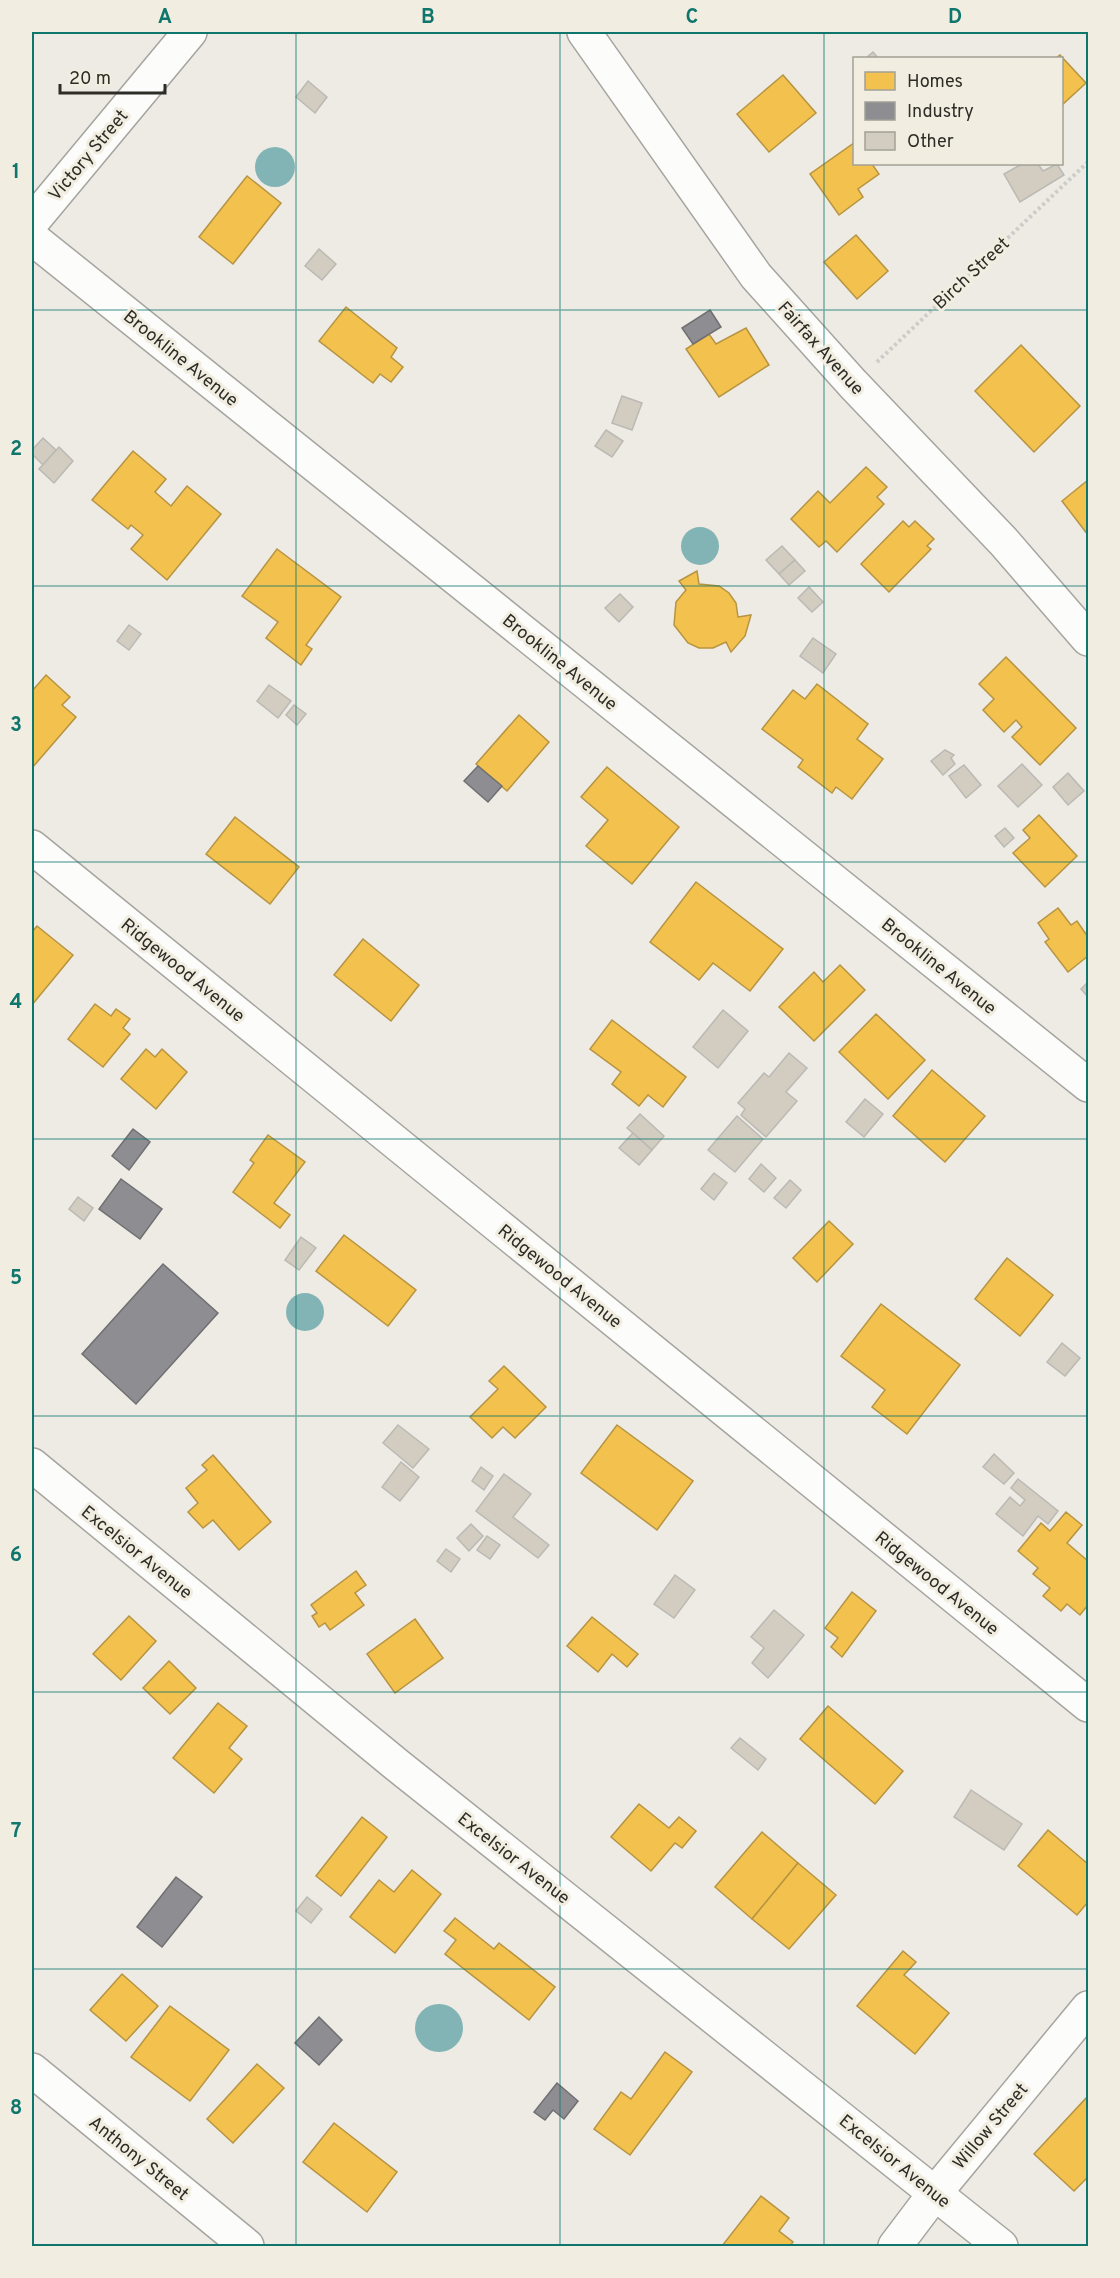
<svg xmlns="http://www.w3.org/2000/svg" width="1120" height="2278" font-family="Overpass,sans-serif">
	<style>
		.water { fill: #83b4b5 }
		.homes { fill: #f2c14e; stroke: #b79442; stroke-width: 1.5 }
		.industry { fill: #8d8d92; stroke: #707072; stroke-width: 1.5 }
		.building { fill: #d2cdc0; stroke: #bbb9b4; stroke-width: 1.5 }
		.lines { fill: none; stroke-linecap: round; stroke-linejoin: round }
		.street-casing { stroke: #a6a49f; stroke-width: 36 }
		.path { stroke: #ccccca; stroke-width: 4; stroke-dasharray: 3 3; stroke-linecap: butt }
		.street { stroke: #fcfcfb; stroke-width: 33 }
		.grid { fill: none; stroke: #0f766e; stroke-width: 1.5; stroke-opacity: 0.55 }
		.labels { text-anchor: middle; stroke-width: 6; stroke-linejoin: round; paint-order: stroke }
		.street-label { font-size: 18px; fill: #2d2c27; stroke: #f1ede0 }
		.neatline { fill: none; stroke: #0f766e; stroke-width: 2 }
		.grid-label { font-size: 20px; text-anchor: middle; font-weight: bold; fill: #0f766e }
	</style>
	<rect width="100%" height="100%" fill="#edebe4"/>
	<g class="water">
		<circle cx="275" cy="167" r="20"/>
		<circle cx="700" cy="546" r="19"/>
		<circle cx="305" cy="1312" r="19"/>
		<circle cx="439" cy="2028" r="24"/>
	</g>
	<g class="homes">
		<polygon points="1060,55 1086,83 1062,105 1062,58 1056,58"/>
		<polygon points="783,75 816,113 769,152 737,114"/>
		<polygon points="854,143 854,164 872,164 879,174 858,189 863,197 839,215 810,174"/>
		<polygon points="247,176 281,203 233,264 199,237"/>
		<polygon points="856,235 888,271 857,299 824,262"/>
		<polygon points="346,307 397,348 391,357 403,367 391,382 380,374 373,383 319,341"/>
		<polygon points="746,328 769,365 719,397 686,349 709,334 716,344"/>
		<polygon points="1021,345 1080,406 1034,452 975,391"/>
		<polygon points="133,451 166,479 155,492 171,506 187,486 221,514 167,580 131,549 143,535 131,525 128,529 92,500"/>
		<polygon points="866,467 887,487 877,497 884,504 837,552 826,541 819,547 791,519 818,491 830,503"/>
		<polygon points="1088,480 1088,535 1062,501"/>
		<polygon points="903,521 909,527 915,521 934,539 927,546 931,549 889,592 861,564"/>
		<polygon points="277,549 341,597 306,645 312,649 301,665 266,638 278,622 242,596"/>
		<polygon points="697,571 699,584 719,586 729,593 736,603 738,617 751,615 745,636 731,652 726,642 713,648 699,648 688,643 674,625 676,602 686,590 679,581"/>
		<polygon points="1006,657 1076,728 1040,765 1012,737 1022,727 1016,720 1004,732 983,710 994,699 979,684"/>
		<polygon points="46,675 70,697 62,705 76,717 32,768 32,691"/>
		<polygon points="817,684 868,724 857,739 883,759 852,799 836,787 832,793 798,767 803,760 762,729 793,690 805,699"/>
		<polygon points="519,715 549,742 507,791 476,764"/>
		<polygon points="607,767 679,827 632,884 586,846 608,820 581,797"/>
		<polygon points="1039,815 1077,856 1045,887 1013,853 1030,838 1023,830"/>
		<polygon points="235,817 299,867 270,904 206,854"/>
		<polygon points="696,882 783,949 750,991 713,963 699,980 650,942"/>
		<polygon points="1058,908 1071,925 1077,921 1088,937 1088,956 1068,972 1045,942 1049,939 1038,923"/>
		<polygon points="37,926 73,955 32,1005 32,932"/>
		<polygon points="363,939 419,985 391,1021 334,975"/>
		<polygon points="840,965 865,990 814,1041 779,1007 814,972 823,982"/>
		<polygon points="95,1004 111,1016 116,1009 130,1019 123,1028 130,1034 103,1067 68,1039"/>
		<polygon points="876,1014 925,1060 888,1099 839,1052"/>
		<polygon points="612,1020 686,1077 663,1107 648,1095 639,1106 612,1084 621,1072 590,1049"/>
		<polygon points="146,1049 155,1057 162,1049 187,1072 156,1109 121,1079"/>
		<polygon points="932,1070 985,1116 945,1162 893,1116"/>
		<polygon points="268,1135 305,1162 274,1203 290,1215 280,1228 233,1192 254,1163 250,1160"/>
		<polygon points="829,1221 853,1244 817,1282 793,1258"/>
		<polygon points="344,1235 416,1290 388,1326 316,1271"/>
		<polygon points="1007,1258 1053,1295 1020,1336 975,1299"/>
		<polygon points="881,1304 960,1365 907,1434 872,1407 885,1390 841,1356"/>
		<polygon points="504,1366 546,1407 515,1438 503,1427 492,1438 470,1417 498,1389 489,1381"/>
		<polygon points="617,1425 693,1481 657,1530 581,1473"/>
		<polygon points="213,1455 271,1522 239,1550 213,1520 203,1528 188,1512 198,1503 186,1488 207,1470 202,1465"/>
		<polygon points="1066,1512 1082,1525 1067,1543 1088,1561 1088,1605 1080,1615 1067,1604 1061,1611 1043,1596 1050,1588 1033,1574 1038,1568 1018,1551 1041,1523 1050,1531"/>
		<polygon points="356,1571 366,1585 355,1593 364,1605 330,1630 325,1623 319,1627 312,1616 317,1613 311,1605"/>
		<polygon points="852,1592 876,1611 842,1657 831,1647 838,1638 825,1628"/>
		<polygon points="129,1616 156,1641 121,1680 93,1654"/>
		<polygon points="592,1617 638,1654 627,1667 612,1654 598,1672 567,1646"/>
		<polygon points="415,1619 443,1658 395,1693 367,1654"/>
		<polygon points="169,1661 196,1688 170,1714 143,1688"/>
		<polygon points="218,1703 247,1726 229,1748 242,1759 214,1793 173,1758"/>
		<polygon points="828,1706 903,1771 875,1804 800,1739"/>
		<polygon points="639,1804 669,1828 679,1817 696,1831 682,1848 675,1843 651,1871 611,1837"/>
		<polygon points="362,1817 387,1837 341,1896 316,1876"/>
		<polygon points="1048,1830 1088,1864 1088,1902 1077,1915 1018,1866"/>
		<polygon points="762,1832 798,1863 752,1919 715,1887"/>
		<polygon points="798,1863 836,1895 789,1949 752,1919"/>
		<polygon points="412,1870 441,1894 395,1953 350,1917 379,1880 394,1892"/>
		<polygon points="455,1918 494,1949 499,1943 555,1987 529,2020 445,1954 456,1940 444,1931"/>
		<polygon points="903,1951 916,1962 904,1975 949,2013 915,2054 857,2006"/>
		<polygon points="122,1974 158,2006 126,2041 90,2010"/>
		<polygon points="170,2006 229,2050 190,2101 131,2057"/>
		<polygon points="665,2052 692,2072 630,2155 594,2129 621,2092 631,2099"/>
		<polygon points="257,2064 284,2088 233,2143 207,2119"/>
		<polygon points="1088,2096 1088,2177 1074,2191 1034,2154"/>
		<polygon points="334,2123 397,2172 367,2212 303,2162"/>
		<polygon points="761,2196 789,2218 779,2231 793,2242 790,2246 722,2246"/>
	</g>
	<g class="industry">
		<polygon points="710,310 721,327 693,344 682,328"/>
		<polygon points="478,766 502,786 488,802 464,781"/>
		<polygon points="133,1129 150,1142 129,1170 112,1156"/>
		<polygon points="121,1179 162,1209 140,1239 99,1209"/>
		<polygon points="163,1264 218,1313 136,1404 82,1354"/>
		<polygon points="176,1877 202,1897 162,1947 137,1927"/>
		<polygon points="319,2017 342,2040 319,2065 295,2043"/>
		<polygon points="557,2083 578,2101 564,2119 553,2110 545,2120 534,2112"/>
	</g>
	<g class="building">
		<polygon points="873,52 878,58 866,58"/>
		<polygon points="308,81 327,97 315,113 296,97"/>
		<polygon points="1022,164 1038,164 1043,171 1057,164 1064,175 1020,202 1004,174"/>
		<polygon points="319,249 336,264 322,280 305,266"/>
		<polygon points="622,396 642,403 632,430 612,423"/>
		<polygon points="606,430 623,441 612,457 595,446"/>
		<polygon points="43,438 56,450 43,465 32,454 32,450"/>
		<polygon points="59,447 73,461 54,483 39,469"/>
		<polygon points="782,546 795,560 779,574 766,560"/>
		<polygon points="795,560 805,571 789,585 779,574"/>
		<polygon points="809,587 823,602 812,612 798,598"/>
		<polygon points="620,594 633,607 619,622 605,608"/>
		<polygon points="129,625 141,634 129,650 117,641"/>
		<polygon points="813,638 836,654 823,673 800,656"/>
		<polygon points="269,685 291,701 278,718 257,701"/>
		<polygon points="294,705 306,714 297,725 286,715"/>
		<polygon points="945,750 954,755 951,758 955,764 943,775 931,761"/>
		<polygon points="1022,764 1042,785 1018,807 998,786"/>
		<polygon points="964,765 981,785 966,798 949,776"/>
		<polygon points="1068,773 1084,791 1068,805 1053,787"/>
		<polygon points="1005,828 1014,838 1004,847 995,836"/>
		<polygon points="1088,982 1088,997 1081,989"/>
		<polygon points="723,1010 748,1031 718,1068 693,1047"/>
		<polygon points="789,1053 807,1068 786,1092 797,1101 766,1137 741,1115 745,1109 738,1103 764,1073 769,1077"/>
		<polygon points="865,1099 883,1114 864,1137 846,1122"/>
		<polygon points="640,1114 664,1136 652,1150 627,1128"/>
		<polygon points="737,1116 763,1139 735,1172 708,1150"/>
		<polygon points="633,1133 652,1150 639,1165 619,1148"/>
		<polygon points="761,1164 776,1178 764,1192 749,1179"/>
		<polygon points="714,1173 727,1183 714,1200 701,1189"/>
		<polygon points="790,1180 801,1190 786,1208 774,1198"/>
		<polygon points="78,1197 93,1208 84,1221 69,1209"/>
		<polygon points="301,1237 316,1248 299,1270 285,1260"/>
		<polygon points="1062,1343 1080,1358 1065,1376 1047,1362"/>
		<polygon points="398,1425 429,1449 413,1468 383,1443"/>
		<polygon points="994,1454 1014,1473 1004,1484 983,1467"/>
		<polygon points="401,1462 419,1477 400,1501 382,1487"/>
		<polygon points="481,1467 493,1476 484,1490 472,1481"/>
		<polygon points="504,1474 531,1494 513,1517 549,1545 538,1558 476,1511"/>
		<polygon points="1018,1479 1058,1511 1048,1524 1038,1516 1023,1536 996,1514 1010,1497 1020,1506 1025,1500 1011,1488"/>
		<polygon points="471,1524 483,1536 469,1551 457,1538"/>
		<polygon points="487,1536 500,1545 490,1559 477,1550"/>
		<polygon points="446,1549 460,1559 451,1572 437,1561"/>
		<polygon points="675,1575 695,1590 674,1618 654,1604"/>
		<polygon points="774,1610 804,1635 768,1678 752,1663 764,1648 751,1637"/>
		<polygon points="740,1738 766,1759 758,1770 731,1748"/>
		<polygon points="971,1790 1022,1824 1004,1850 954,1817"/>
		<polygon points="307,1897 322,1909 311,1923 296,1911"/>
	</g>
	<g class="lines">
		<defs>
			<g id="street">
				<polyline points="584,32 756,276 853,384 1003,541 1088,639"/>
				<polyline points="32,222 190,32"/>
				<polyline points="32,238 1088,1085"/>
				<polyline points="32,847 1088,1705"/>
				<polyline points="32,1465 397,1765 1001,2246"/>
				<polyline points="32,2070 247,2246"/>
				<polyline points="895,2246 935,2193 1088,2008"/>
			</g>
		</defs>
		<use href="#street" class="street-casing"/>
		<polyline class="path" points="877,362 1088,162"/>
		<use href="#street" class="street"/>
	</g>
	<path class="grid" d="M296,32V2246M560,32V2246M824,32V2246M32,310H1088M32,586H1088M32,862H1088M32,1139H1088M32,1416H1088M32,1692H1088M32,1969H1088"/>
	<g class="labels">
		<g class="street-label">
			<text transform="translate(88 155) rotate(-50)" y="6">Victory Street</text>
			<text transform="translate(971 273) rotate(-43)" y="6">Birch Street</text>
			<text transform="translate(821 348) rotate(48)" y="6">Fairfax Avenue</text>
			<text transform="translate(181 358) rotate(39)" y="6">Brookline Avenue</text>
			<text transform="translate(560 662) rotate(39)" y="6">Brookline Avenue</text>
			<text transform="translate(939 966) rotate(39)" y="6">Brookline Avenue</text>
			<text transform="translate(183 970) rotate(39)" y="6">Ridgewood Avenue</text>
			<text transform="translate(560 1276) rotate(39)" y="6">Ridgewood Avenue</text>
			<text transform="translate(137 1552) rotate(39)" y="6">Excelsior Avenue</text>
			<text transform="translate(937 1583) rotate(39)" y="6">Ridgewood Avenue</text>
			<text transform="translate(514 1858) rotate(38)" y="6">Excelsior Avenue</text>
			<text transform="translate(990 2126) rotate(-50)" y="6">Willow Street</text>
			<text transform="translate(139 2158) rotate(39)" y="6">Anthony Street</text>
			<text transform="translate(895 2161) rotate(39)" y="6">Excelsior Avenue</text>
		</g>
	</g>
	<rect width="1120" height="2278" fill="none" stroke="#f1ede0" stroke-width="66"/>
	<rect x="853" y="57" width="210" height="108" fill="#f1ede0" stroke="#a3a096" stroke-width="1.5"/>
	<rect x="865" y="72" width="30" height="18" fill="#f2c14e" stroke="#a3a096" stroke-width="1.5"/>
	<text x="907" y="87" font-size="18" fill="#2d2c27">Homes</text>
	<rect x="865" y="102" width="30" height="18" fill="#8d8d92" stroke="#a3a096" stroke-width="1.5"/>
	<text x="907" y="117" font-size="18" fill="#2d2c27">Industry</text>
	<rect x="865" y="132" width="30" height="18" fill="#d2cdc0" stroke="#a3a096" stroke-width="1.5"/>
	<text x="907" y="147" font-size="18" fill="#2d2c27">Other</text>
	<path d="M60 84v9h105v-9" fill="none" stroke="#2d2c27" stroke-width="3"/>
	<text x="69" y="84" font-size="18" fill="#2d2c27" stroke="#f1ede0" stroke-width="4.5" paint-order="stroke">20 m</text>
	<rect x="33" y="33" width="1054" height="2212" class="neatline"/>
	<g class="grid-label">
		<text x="165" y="23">A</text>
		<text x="428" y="23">B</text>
		<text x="692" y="23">C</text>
		<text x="955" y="23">D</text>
		<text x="16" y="178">1</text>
		<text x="16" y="455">2</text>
		<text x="16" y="731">3</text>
		<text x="16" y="1008">4</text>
		<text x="16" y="1284">5</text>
		<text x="16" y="1561">6</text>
		<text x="16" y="1837">7</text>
		<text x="16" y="2114">8</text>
	</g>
</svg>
